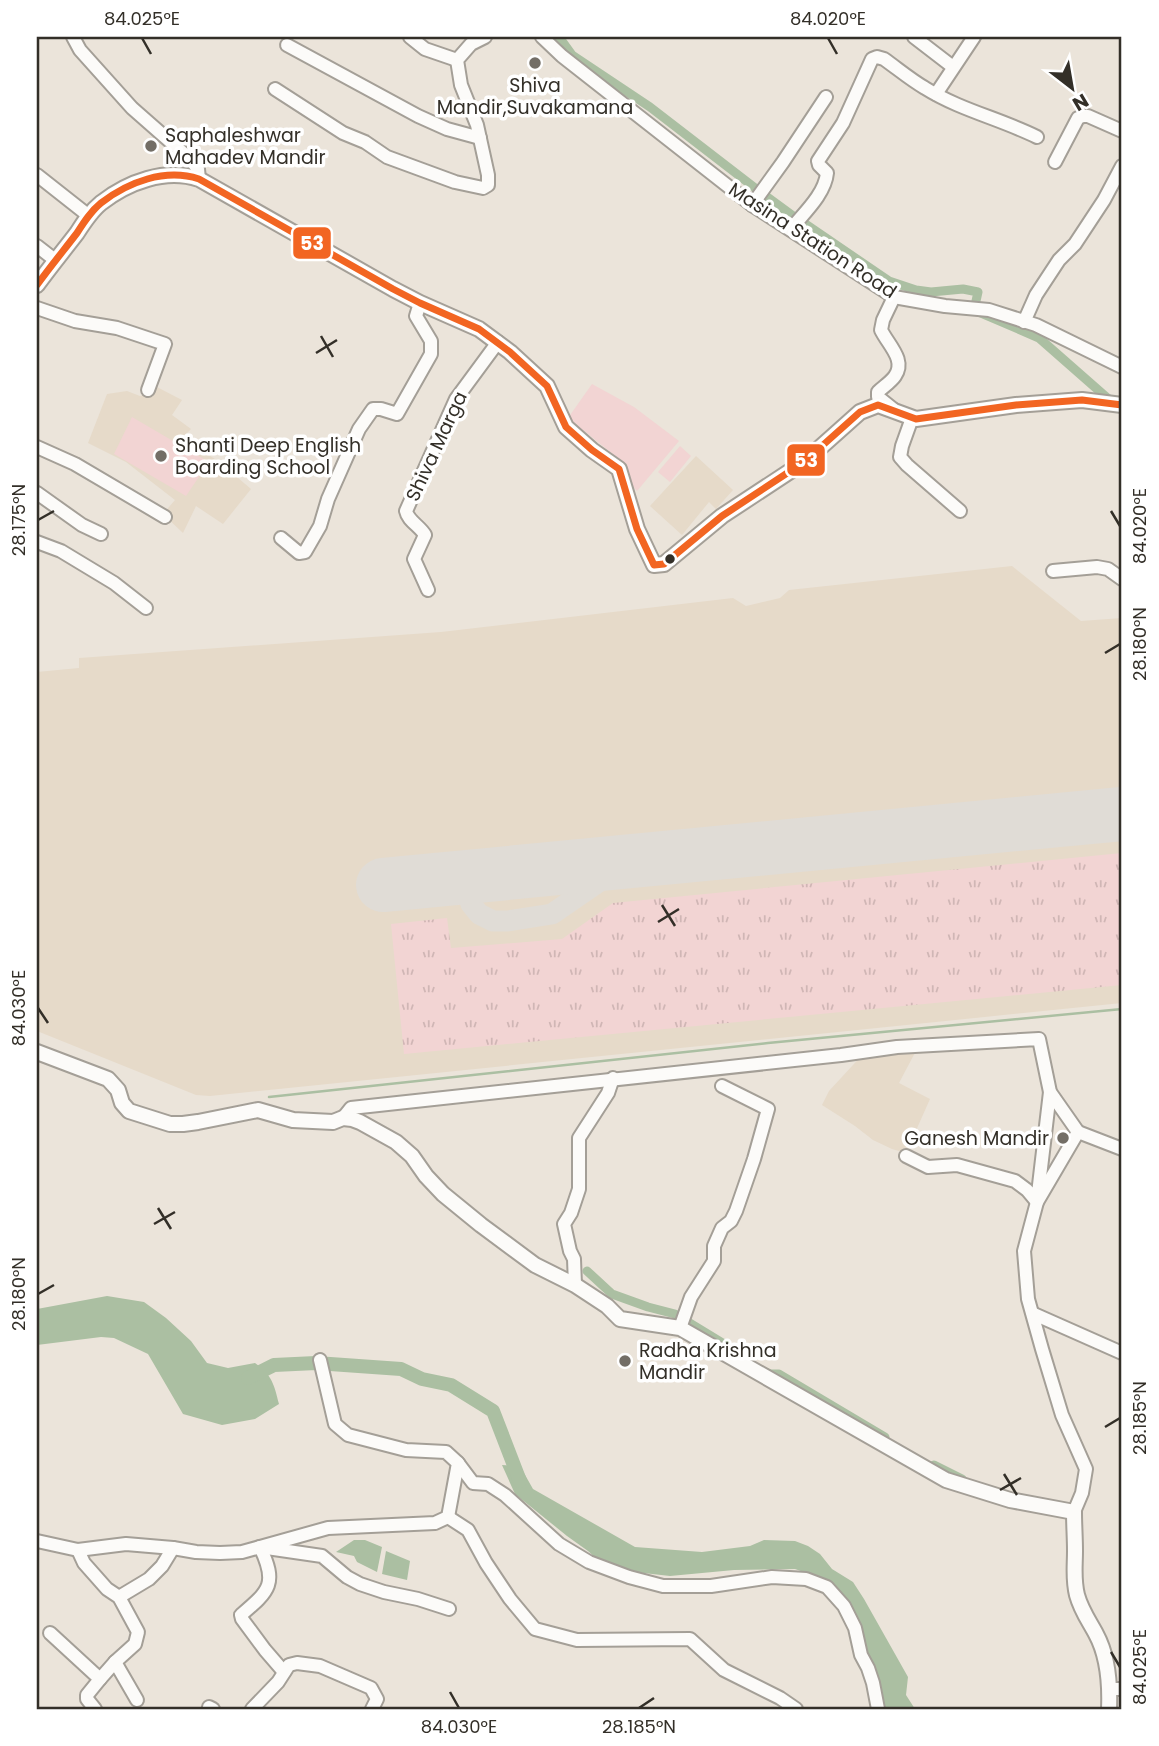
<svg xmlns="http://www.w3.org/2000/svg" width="1159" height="1746" font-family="Poppins,sans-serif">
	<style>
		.built { fill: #e6dac9 }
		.grass { fill: url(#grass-tufts) }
		.green { fill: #f2d4d3 }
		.water { fill: #abbfa2 }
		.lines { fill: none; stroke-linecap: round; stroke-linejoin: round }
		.stream { stroke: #abbfa2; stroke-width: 2.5 }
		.canal { stroke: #abbfa2; stroke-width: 9 }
		.river { stroke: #abbfa2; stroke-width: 14 }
		.taxiway { stroke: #e0dcd6; stroke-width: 21 }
		.runway { stroke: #e0dcd6; stroke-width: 54 }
		.minor-casing { stroke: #a49f97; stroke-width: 16 }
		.major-casing { stroke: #a49f97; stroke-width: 18 }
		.minor { stroke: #fcfbf9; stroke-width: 12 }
		.major { stroke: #fcfbf9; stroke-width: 14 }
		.bus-1-casing { stroke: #fff; stroke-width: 12 }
		.bus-1 { stroke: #f26522; stroke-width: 7 }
		.ticks { fill: none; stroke: #332f28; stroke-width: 2.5 }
		.poi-dot { fill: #736e66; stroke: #fff; stroke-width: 2.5 }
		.bus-dot { fill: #332f28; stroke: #fff; stroke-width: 2.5 }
		.labels { text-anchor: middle; stroke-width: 7; stroke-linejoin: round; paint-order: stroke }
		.poi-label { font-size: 19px; fill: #332f28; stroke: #fff; text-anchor: start }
		.street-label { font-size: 19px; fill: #332f28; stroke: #fff }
		.line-badge { stroke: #fff; stroke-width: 2.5 }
		.badge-label { font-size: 19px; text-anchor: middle; font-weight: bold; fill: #fff }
		.neatline { fill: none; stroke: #332f28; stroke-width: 2.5 }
		.ticks-label { font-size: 18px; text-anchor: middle; fill: #332f28 }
	</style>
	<defs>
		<pattern id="grass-tufts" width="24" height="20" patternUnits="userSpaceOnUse" patternTransform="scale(1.75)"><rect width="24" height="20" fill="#f2d4d3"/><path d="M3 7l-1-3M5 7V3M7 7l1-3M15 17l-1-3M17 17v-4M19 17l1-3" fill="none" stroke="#d0b6b5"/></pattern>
	</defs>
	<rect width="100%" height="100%" fill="#ebe4da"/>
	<g class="built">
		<polygon points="153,385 182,400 172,415 191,429 182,438 218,461 251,489 223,524 196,506 183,533 163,514 175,500 126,462 88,443 107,394 127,391 140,396 150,392"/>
		<polygon points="696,456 733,490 716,509 709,502 682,535 650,506"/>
		<polygon points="1012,566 1081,621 1122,618 1122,1003 210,1096 196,1095 37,1031 37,672 79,668 79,658 441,632 733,598 746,606 780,598 789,590"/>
		<polygon points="918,1047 899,1083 930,1099 906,1153 892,1149 873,1140 855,1126 822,1105 829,1091 865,1052"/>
	</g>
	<polygon class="grass" points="1122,853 1122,985 404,1054 391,924 447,918 451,948 562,939 613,903"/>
	<g class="green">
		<polygon points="592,384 634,407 679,441 637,491 627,480 619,459 568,418"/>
		<polygon points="132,417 209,462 186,496 114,454"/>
		<polygon points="680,446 691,456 670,482 658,472"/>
	</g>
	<g class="water">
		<path d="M107,1296L144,1302L166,1318L191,1341L207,1363L228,1368L255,1363C272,1375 274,1384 279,1404L255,1419L222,1425L183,1414L148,1354L114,1338L101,1337L37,1345V1309Z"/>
		<polygon points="502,1465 520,1466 533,1489 635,1547 702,1552 750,1546 764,1540 795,1541 808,1546 820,1554 832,1569 853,1582 864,1599 908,1677 906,1695 915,1709 880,1709 877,1686 860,1627 815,1576 795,1569 734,1570 670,1576 608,1569 588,1551 567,1536 515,1494"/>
		<polygon points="354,1540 365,1540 382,1547 377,1572 357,1562 354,1556 336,1552"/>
		<polygon points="386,1551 410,1561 407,1580 382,1574"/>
	</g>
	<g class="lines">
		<polyline class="stream" points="269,1097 768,1043 1122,1009"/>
		<g class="canal">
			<polyline points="559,37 572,55 650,107 759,191"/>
			<polyline points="763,194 793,216"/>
			<polyline points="804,223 889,281 916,290 931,292 963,289 978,292 974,310 1039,338 1113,403"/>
			<polyline points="587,1271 612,1294 648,1307 675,1314 739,1353 749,1361"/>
			<polyline points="763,1371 770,1374 779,1374 885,1437"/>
			<polyline points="934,1465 962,1479"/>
		</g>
		<polyline class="river" points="248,1378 274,1365 316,1363 401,1369 422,1379 451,1385 493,1411 520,1481"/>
		<polyline class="taxiway" points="545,870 525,867 503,858 489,860 478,866 468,882 467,891 471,904 479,914 493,921 508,921 552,914 616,870 629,864 649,860"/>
		<polyline class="runway" points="383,885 1122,814"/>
		<defs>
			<g id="minor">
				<polyline points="73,37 80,50 132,108 190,159 198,169 199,179"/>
				<polyline points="410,37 425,49 457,60"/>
				<polyline points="542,37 562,56 752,205 894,297 945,306 989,310 1036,325 1122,367"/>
				<polyline points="914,37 953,67"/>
				<polyline points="287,45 418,116 447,129 480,138"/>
				<polyline points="275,89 343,133 365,142 387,157 455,182 483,188 488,185 488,175 477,125 461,85 457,60 471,44 485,37"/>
				<polyline points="936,94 974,37"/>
				<polyline points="1055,162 1078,118 1083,116 1088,116 1122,131"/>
				<polyline points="37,175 89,216"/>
				<polyline points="752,205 783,162 826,97"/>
				<path d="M791,229C804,213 825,194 827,173L819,165L818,161L843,123L872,59L877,57L884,59C898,69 911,80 925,88C960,110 1001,119 1037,137"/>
				<polyline points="37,246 55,260"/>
				<polyline points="37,308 75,321 117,328 165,344 148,390"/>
				<polyline points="1024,322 1036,295 1059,260 1075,244 1104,200 1122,166"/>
				<path d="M893,409L878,397V392C883,387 891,382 895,376C906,360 889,346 881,330L883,320L894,297"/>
				<polyline points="912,418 902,446 900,457 907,465 960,511"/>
				<polyline points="37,447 75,464 165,517"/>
				<polyline points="37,493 82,525 101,534"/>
				<polyline points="281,538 299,553 305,552 320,526 328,499 359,429 373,409 381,409 397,414 431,354 431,341 416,316 420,303"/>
				<polyline points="37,542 61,551 114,583 146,608"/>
				<polyline points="1053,571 1097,567 1108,569 1122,579"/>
				<path d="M428,590L414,559L425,535C420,526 408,521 406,511L456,399L498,342"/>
				<polyline points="343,1118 351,1108 841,1055 897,1047 1039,1039 1050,1092 1078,1132 1037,1202 1024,1251 1028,1299 1042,1349 1062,1415 1086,1469 1082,1493 1074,1512"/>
				<polyline points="1078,1132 1122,1149"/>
				<polyline points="906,1156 928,1167 957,1165 1015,1181 1027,1190 1037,1202 1050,1092"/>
				<polyline points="575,1285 574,1259 570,1251 564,1224 571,1213 579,1189 579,1138 608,1093 613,1078"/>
				<polyline points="1034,1314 1122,1353"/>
				<polyline points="680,1328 691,1297 714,1261 714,1246 722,1228 731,1221 736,1211 754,1159 768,1109 722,1086"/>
				<polyline points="458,1463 473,1483 488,1484 505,1495 559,1544 589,1562 629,1577 663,1586 711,1586 772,1577 806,1579 827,1587 844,1606 855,1628 861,1655 868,1668 873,1683 878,1709"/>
				<polyline points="448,1517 468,1530 486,1563 510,1599 535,1629 577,1640 690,1639 724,1670 780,1698 796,1709"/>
				<polyline points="37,1541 78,1550 126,1544 173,1548 196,1552 220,1553 242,1552 260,1547 322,1556 347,1577 360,1584 384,1592 418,1599 449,1609"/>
				<polyline points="119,1597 149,1579 162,1566 173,1548"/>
				<polyline points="50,1633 100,1679 115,1662 135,1644 138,1632 119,1597 107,1589 84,1563 78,1550"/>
				<polyline points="115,1662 137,1700"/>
				<path d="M284,1672L265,1650L242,1619L241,1615C269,1591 278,1584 260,1547L328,1528L435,1523L448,1517L458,1463L446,1452L406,1450L348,1435L335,1424L320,1360"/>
				<polyline points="1110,1689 1122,1689"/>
				<polyline points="209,1707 213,1709"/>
				<polyline points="95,1709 87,1699 87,1695 100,1679"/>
				<polyline points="252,1709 278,1682 289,1665 297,1663 320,1666 371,1688 377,1699 372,1709"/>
			</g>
			<g id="major">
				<path d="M37,285C50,267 64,250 77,233C84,222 91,211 101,203C128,182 165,168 199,179L393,289L420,303L479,329L510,352L547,386L566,427L592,450L619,469L637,529L654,565L664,564L722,516L804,462L860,412L878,405L916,419L1016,405L1082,400L1122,405"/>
				<path d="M37,1052L108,1079L118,1090L122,1103L129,1111L170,1124H183L198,1122L258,1110L293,1120L333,1122L343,1118L352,1119L360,1122L396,1142L412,1156L426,1176L443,1194L481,1225L535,1265L575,1285L607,1306L620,1319L680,1328L946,1480L1010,1500L1074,1512C1074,1525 1075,1538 1075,1551C1075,1567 1073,1579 1077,1595C1081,1610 1089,1621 1096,1634C1108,1656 1110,1685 1109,1709"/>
			</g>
		</defs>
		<use href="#minor" class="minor-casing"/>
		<use href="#major" class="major-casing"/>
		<use href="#minor" class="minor"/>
		<use href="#major" class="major"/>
		<defs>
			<path id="bus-1" d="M37,285C50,267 64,250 77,233C84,222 91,211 101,203C128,182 165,168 199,179L393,289L420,303L479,329L510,352L547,386L566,427L592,450L619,469L637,529L654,565L664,564L722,516L804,462L860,412L878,405L916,419L1016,405L1082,400L1122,405"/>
		</defs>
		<use href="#bus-1" class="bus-1-casing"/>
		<use href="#bus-1" class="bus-1"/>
	</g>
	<path class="ticks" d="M142,38L151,54M828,38L837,54M321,336L333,357M316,353L337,340M1111,511L1120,526M38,520L54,511M1105,653L1120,644M662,905L675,926M658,922L679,909M38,1008L48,1023M158,1208L171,1229M154,1224L175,1212M38,1294L54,1285M1105,1427L1120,1418M1004,1474L1017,1495M1000,1490L1021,1478M1111,1652L1120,1667M450,1692L459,1708M639,1708L654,1698"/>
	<g class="poi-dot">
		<circle cx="535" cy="63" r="7"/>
		<circle cx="151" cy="146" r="7"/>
		<circle cx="161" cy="456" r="7"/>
		<circle cx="1063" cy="1138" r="7"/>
		<circle cx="625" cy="1361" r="7"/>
	</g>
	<circle class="bus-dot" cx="670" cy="559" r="6"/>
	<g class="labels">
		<g class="poi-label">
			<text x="535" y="92" text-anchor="middle">Shiva<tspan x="535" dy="22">Mandir,Suvakamana</tspan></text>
			<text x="165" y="142">Saphaleshwar<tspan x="165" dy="22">Mahadev Mandir</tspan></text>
			<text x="175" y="452">Shanti Deep English<tspan x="175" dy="22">Boarding School</tspan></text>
			<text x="1049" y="1145" text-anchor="end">Ganesh Mandir</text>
			<text x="639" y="1357">Radha Krishna<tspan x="639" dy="22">Mandir</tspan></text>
		</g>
		<g class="street-label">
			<text transform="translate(813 240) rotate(33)" y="7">Masina Station Road</text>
			<text transform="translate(436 446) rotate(-65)" y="7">Shiva Marga</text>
		</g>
	</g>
	<g class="line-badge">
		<rect x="292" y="226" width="40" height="34" rx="7" fill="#f26522"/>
		<rect x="786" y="443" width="40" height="34" rx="7" fill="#f26522"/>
	</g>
	<g class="badge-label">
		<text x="312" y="250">53</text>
		<text x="806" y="467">53</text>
	</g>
	<rect width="1159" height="1746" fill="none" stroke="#ffffff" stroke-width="77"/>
	<g transform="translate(1072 88) rotate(149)" stroke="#ffffff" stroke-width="5" paint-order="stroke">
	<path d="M0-5L12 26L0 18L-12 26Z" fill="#332f28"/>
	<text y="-10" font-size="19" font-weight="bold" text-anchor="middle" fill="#332f28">N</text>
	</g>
	<rect x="38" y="38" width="1082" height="1670" class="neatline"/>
	<g class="ticks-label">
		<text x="142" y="25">84.025°E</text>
		<text x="828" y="25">84.020°E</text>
		<text transform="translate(19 520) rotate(-90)" y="6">28.175°N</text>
		<text transform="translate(1140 526) rotate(-90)" y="6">84.020°E</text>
		<text transform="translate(1140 644) rotate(-90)" y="6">28.180°N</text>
		<text transform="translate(19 1008) rotate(-90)" y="6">84.030°E</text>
		<text transform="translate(19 1294) rotate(-90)" y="6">28.180°N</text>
		<text transform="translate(1140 1418) rotate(-90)" y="6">28.185°N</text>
		<text transform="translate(1140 1667) rotate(-90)" y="6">84.025°E</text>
		<text x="459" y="1733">84.030°E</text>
		<text x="639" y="1733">28.185°N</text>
	</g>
</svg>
